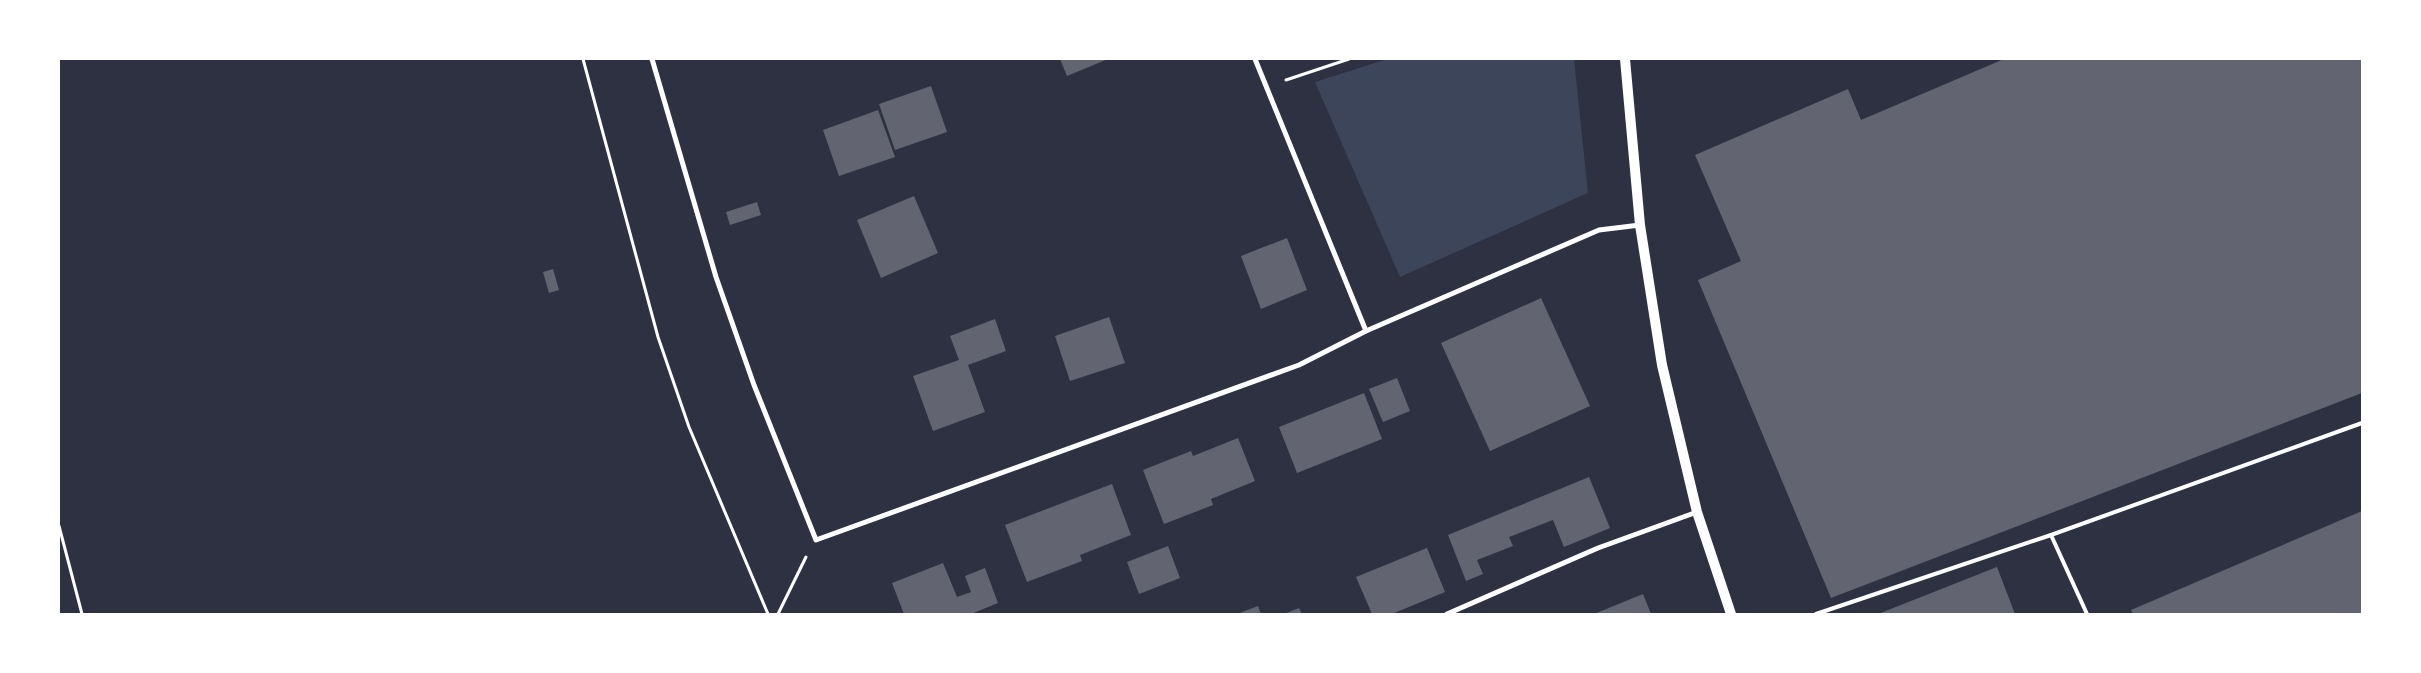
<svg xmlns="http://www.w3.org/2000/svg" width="2421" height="673" font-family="'Fira Sans Condensed',sans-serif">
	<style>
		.green { fill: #3c4559 }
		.building { fill: #626471 }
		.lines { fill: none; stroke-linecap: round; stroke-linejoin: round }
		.path { stroke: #fff; stroke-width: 3 }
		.service { stroke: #fff; stroke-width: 4 }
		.minor { stroke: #fff; stroke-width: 5 }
		.secondary { stroke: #fff; stroke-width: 10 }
	</style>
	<rect width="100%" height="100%" fill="#2d3142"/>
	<polygon class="green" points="1387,59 1574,59 1588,193 1400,277 1315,82"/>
	<g class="building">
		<polygon points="1060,59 1108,59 1067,76"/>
		<polygon points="2004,59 2362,59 2362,393 1831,598 1698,280 1741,261 1695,155 1848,89 1861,120"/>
		<polygon points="931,86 947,132 895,150 879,104"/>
		<polygon points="878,110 895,157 839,176 823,130"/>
		<polygon points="914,196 938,253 881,278 857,220"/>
		<polygon points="757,202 761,215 730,225 726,212"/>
		<polygon points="1287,238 1307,290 1261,309 1241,256"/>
		<polygon points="553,269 559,290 549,293 543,272"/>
		<polygon points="1541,298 1590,406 1490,451 1441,343"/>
		<polygon points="1109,317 1125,363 1070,381 1055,336"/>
		<polygon points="995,319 1006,351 968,365 985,412 933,431 913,376 959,360 950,336"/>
		<polygon points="1397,378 1410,411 1383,422 1369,389"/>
		<polygon points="1364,393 1382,439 1297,473 1279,427"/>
		<polygon points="1238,438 1255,481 1211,499 1213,505 1164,524 1143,470 1191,451 1193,456"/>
		<polygon points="1589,477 1610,528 1564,547 1553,520 1509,537 1513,546 1477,560 1483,574 1466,581 1448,535"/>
		<polygon points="1112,484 1131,535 1080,555 1082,561 1027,582 1005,525"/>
		<polygon points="2362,511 2362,614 2133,614 2131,610"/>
		<polygon points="1168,546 1180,578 1139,594 1127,562"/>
		<polygon points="1427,548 1445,592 1392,614 1372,614 1356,577"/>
		<polygon points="943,563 957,597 971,592 965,576 985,568 998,603 971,614 904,614 892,583"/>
		<polygon points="1997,567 2015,614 1878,614"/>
		<polygon points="1643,594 1651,614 1594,614"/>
		<polygon points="1258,606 1261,614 1237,614"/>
		<polygon points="1299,608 1302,614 1284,614"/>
	</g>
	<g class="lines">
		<g class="path">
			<polyline points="583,59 658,337 689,427 768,614"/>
			<polyline points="1286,80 1349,59"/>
			<polyline points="59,526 82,614"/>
			<polyline points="778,614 806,557"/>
		</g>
		<g class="service">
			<polyline points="2051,535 2087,614"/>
			<polyline points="1816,614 2051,535 2362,423"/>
		</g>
		<g class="minor">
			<polyline points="652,59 716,277 754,385 816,540 1299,365 1366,331 1599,230 1640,225"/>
			<polyline points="1255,59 1366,331"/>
			<polyline points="1447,614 1598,548 1697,512"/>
		</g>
		<polyline class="secondary" points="1625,59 1640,225 1662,365 1697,512 1731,614"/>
	</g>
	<rect width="2421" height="673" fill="none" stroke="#ffffff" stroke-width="120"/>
</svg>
